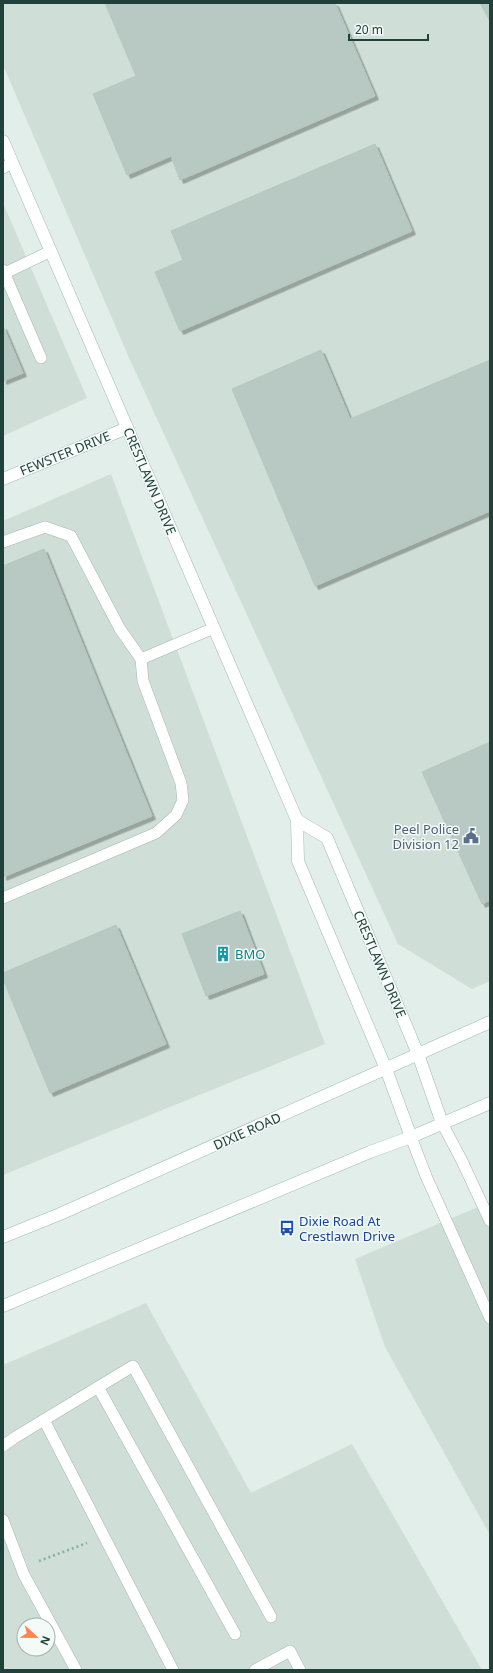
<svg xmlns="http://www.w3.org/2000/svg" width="493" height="1673" font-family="'Noto Sans',sans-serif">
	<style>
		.built { fill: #d0ded8; fill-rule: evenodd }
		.building { fill: #b7c9c2; stroke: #b4c8c1; filter: url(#shadow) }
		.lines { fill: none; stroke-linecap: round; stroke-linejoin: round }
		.service-casing { stroke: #a4b7b1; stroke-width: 12 }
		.minor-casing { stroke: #a4b7b1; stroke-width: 13 }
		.secondary-casing { stroke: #9fbbb2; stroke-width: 13 }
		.path { stroke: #7fb5a7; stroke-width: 2.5; stroke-dasharray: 2 3; stroke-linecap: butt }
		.service { stroke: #fff; stroke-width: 11 }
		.minor { stroke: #fff; stroke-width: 12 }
		.secondary { stroke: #fff; stroke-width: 12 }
		.labels { text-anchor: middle; stroke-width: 3; stroke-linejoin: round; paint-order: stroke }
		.street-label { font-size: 13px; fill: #20413a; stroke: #f3faf7 }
		.service-label { font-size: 13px; fill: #4e5e75; stroke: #f3faf7; text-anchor: end }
		.culture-label { font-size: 13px; fill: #0d838f; stroke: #f3faf7; text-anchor: start }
		.transit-label { font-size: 13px; fill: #164399; stroke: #f3faf7; text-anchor: start }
	</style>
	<defs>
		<filter id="shadow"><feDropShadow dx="3.5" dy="3.5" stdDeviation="0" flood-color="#0004"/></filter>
	</defs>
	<rect width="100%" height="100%" fill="#e2eee9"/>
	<g class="built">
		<polygon points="3,3 490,3 490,981 472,989 398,944 130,360 3,65"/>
		<polygon points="3,203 87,398 3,436"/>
		<polygon points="111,474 325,1044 3,1175 3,521"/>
		<polygon points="490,1202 490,1535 385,1347 355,1259"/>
		<path d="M146,1303L251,1493L352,1444L482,1670H3V1365ZM24,1625H48V1649H24Z"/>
	</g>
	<g class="building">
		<polygon points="105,3 335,3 375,96 180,180 171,156 127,175 93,94 136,76"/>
		<polygon points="480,3 490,3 490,21"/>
		<polygon points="375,144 412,231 180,331 155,272 183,260 171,231"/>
		<polygon points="3,326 23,373 3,381"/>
		<polygon points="321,350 350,419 490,360 490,511 315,586 232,389"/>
		<polygon points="44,549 152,816 3,877 3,566"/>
		<polygon points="490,742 490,900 482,904 422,772"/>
		<polygon points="240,911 264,974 206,996 182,934"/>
		<polygon points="116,925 166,1044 50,1093 3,979 3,973"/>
	</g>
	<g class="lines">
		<defs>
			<g id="service">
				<polyline points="3,168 12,163"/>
				<polyline points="3,270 41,358"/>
				<polyline points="5,273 51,251"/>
				<polyline points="3,542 45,527 71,536 120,629 141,659"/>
				<polyline points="3,898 156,833 176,815 183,800 181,783 143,681 141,659 214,628"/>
				<polyline points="442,1123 462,1161 490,1221"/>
				<polyline points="411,1137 426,1176 490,1318"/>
				<polyline points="98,1387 235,1634"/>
				<polyline points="44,1420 173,1670"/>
				<polyline points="3,1446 14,1438 133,1366 271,1617"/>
				<polyline points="3,1520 24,1575 76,1670"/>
				<polyline points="255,1670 290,1651 300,1670"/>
			</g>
			<g id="minor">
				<polyline points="3,141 297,820 298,861 386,1069 411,1137"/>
				<polyline points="3,479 127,428"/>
				<polyline points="297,820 327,838 418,1054 442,1123"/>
			</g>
			<g id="secondary">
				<polyline points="3,1237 60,1214 490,1022"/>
				<polyline points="3,1306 370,1152 411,1137 490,1103"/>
			</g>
		</defs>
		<use href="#service" class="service-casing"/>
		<use href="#minor" class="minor-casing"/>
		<use href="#secondary" class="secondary-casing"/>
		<polyline class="path" points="39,1561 87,1543"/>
		<use href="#service" class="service"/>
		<use href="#minor" class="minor"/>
		<use href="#secondary" class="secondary"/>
	</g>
	<defs>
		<symbol id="civic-bare" viewBox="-9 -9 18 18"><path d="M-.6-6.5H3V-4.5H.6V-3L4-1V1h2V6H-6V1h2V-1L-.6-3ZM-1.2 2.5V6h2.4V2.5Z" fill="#5c6f8a" stroke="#f3faf7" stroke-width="2.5" paint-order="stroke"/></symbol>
		<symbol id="building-bare" viewBox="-9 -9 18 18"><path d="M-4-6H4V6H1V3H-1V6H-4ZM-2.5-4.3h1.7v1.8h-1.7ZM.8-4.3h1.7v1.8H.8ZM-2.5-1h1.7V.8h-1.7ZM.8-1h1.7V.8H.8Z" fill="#0f9aa8" stroke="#f3faf7" stroke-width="2.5" paint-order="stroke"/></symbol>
		<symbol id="bus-bare" viewBox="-9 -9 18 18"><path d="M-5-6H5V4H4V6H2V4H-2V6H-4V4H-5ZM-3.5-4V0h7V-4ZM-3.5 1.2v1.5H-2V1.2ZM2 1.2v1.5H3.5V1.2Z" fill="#1a4fb4" stroke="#f3faf7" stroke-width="2.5" paint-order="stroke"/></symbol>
	</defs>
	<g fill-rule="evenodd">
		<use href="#civic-bare" x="460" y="825" width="22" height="22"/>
		<use href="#building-bare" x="212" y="943" width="22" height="22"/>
		<use href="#bus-bare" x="276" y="1217" width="22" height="22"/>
	</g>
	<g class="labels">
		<g class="street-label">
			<text transform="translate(65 453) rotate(-22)" y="5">FEWSTER DRIVE</text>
			<text transform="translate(150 481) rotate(67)" y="5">CRESTLAWN DRIVE</text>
			<text transform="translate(380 964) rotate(67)" y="5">CRESTLAWN DRIVE</text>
			<text transform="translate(247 1131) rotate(-24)" y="5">DIXIE ROAD</text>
		</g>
		<g class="service-label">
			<text x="459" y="834">Peel Police<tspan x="459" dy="15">Division 12</tspan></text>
		</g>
		<g class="culture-label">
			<text x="235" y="959">BMO</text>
		</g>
		<g class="transit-label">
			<text x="299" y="1226">Dixie Road At<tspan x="299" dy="15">Crestlawn Drive</tspan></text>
		</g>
	</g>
	<rect width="493" height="1673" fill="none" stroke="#20413a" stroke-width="8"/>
	<g transform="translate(36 1637) rotate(112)"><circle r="19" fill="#f3faf7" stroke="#9fb0ab"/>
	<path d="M0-3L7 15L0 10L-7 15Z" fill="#ff844f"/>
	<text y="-6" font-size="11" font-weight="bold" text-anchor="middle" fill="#20413a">N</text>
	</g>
	<path d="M349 34v6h79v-6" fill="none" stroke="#20413a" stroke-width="2"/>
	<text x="355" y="34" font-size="12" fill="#20413a" stroke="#f3faf7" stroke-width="3" paint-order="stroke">20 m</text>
</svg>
